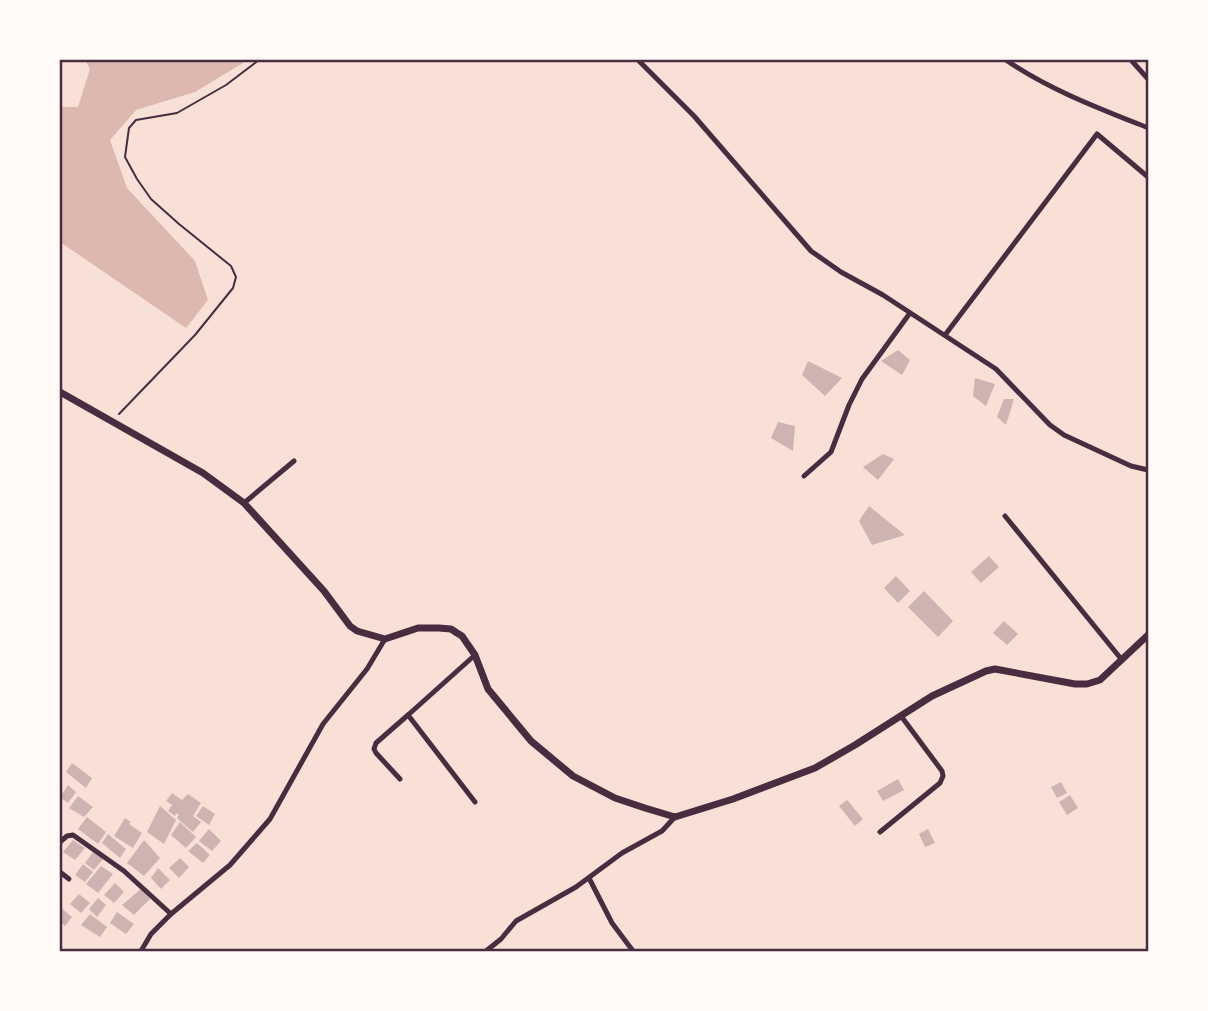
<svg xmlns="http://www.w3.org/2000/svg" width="1208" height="1011" font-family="Inter,sans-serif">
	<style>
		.water { fill: #dcb8b0 }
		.building { fill: #ccb4b1 }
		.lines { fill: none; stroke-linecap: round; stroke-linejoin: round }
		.path { stroke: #4a2c40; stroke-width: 2 }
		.minor { stroke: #4a2c40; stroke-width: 5 }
		.tertiary { stroke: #4a2c40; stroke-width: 7 }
		.neatline { fill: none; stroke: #4a2c40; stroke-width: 2.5 }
	</style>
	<rect width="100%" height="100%" fill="#f7e1d7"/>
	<polygon class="water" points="85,60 248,60 195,92 136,110 110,140 127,188 195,261 208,300 186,328 60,242 60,107 78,107 90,69"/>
	<g class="building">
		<polygon points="898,350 910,360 902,375 881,361"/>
		<polygon points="808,361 842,378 825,396 802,375"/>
		<polygon points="975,378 995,384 986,406 973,396"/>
		<polygon points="1004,399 1014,399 1006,425 997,417"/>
		<polygon points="778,422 795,426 793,451 771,438"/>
		<polygon points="883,454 894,459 878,480 863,467"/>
		<polygon points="869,506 905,535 872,545 859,521"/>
		<polygon points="989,556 999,567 981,583 971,572"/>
		<polygon points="896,576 910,591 898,603 884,588"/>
		<polygon points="924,591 953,621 938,637 908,607"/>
		<polygon points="1004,621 1018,634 1007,645 993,633"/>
		<polygon points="72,763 92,778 86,788 66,772"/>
		<polygon points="898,779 904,790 883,801 877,791"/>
		<polygon points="1061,782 1067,793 1057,798 1051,787"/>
		<polygon points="68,785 76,792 68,803 60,797"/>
		<polygon points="172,793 182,800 188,794 201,803 193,816 201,822 193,832 177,818 179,815 177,813 175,816 168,811 172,805 166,801"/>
		<polygon points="1070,795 1078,808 1067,815 1059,802"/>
		<polygon points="78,796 93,807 84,817 69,808"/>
		<polygon points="847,800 863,819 855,826 839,806"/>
		<polygon points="160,806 176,820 164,844 147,832"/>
		<polygon points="203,806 215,814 209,825 196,816"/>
		<polygon points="87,817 106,832 98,844 78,829"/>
		<polygon points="125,818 131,822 129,824 142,833 133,848 114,836"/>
		<polygon points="180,822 196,837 186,848 171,835"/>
		<polygon points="209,829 221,841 212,851 199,841"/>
		<polygon points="928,829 935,843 925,847 919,834"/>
		<polygon points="108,834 126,849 120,858 102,843"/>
		<polygon points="73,840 85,848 75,860 63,852"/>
		<polygon points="144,840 160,858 144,876 127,863"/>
		<polygon points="197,843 210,855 203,863 188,851"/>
		<polygon points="93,852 103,859 94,870 85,863"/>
		<polygon points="180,858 189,867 179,878 169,868"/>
		<polygon points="83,864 93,872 85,882 75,875"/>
		<polygon points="101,866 113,874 98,893 86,884"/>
		<polygon points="158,868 170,880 161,889 151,878"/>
		<polygon points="115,883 124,892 114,903 104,895"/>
		<polygon points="141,889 150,899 134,915 122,905"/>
		<polygon points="79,894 90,903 81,913 70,904"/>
		<polygon points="98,898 106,905 97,917 89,909"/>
		<polygon points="60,907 72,917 65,926 60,922"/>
		<polygon points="117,912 134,924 126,934 110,923"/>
		<polygon points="90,914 107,927 100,937 81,925"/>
	</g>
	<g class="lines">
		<polyline class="path" points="119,414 195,335 233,288 236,277 231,266 179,224 151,199 137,179 125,157 129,128 136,120 177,113 226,85 259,60"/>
		<g class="minor">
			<polyline points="638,60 694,116 811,251 841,272 883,295 996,369 1050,425 1064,435 1131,466 1148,470"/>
			<path d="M1006,60C1048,89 1098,108 1146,127L1148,126"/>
			<polyline points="1131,60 1148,79"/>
			<polyline points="945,335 1097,134 1148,177"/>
			<polyline points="804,476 831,452 849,405 862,379 910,313"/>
			<polyline points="244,503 294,461"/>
			<polyline points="1005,516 1122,660"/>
			<polyline points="400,779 376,753 374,749 376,743 408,715"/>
			<polyline points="475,802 408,715 475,655"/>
			<polyline points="880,832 940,783 943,776 942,771 901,716"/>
			<polyline points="60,842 67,836 73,835 124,871 171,914"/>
			<polyline points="60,872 69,879"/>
			<polyline points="589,878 612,923 633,951"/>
			<polyline points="141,951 151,934 171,914 230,865 270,819 323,724 367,669 385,639"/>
			<polyline points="486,951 501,939 516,921 576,887 622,853 662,831 675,817"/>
		</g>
		<polyline class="tertiary" points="60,392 203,473 244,503 324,591 350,626 357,631 385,639 418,628 439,628 451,629 457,633 462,636 475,655 488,689 531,741 573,776 615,798 645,808 675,817 733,799 815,768 855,745 932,696 986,671 995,669 1075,684 1087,684 1100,680 1148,635"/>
	</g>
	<rect width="1208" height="1011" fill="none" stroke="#fffaf5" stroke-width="122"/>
	<rect x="61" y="61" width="1086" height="889" class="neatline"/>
</svg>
